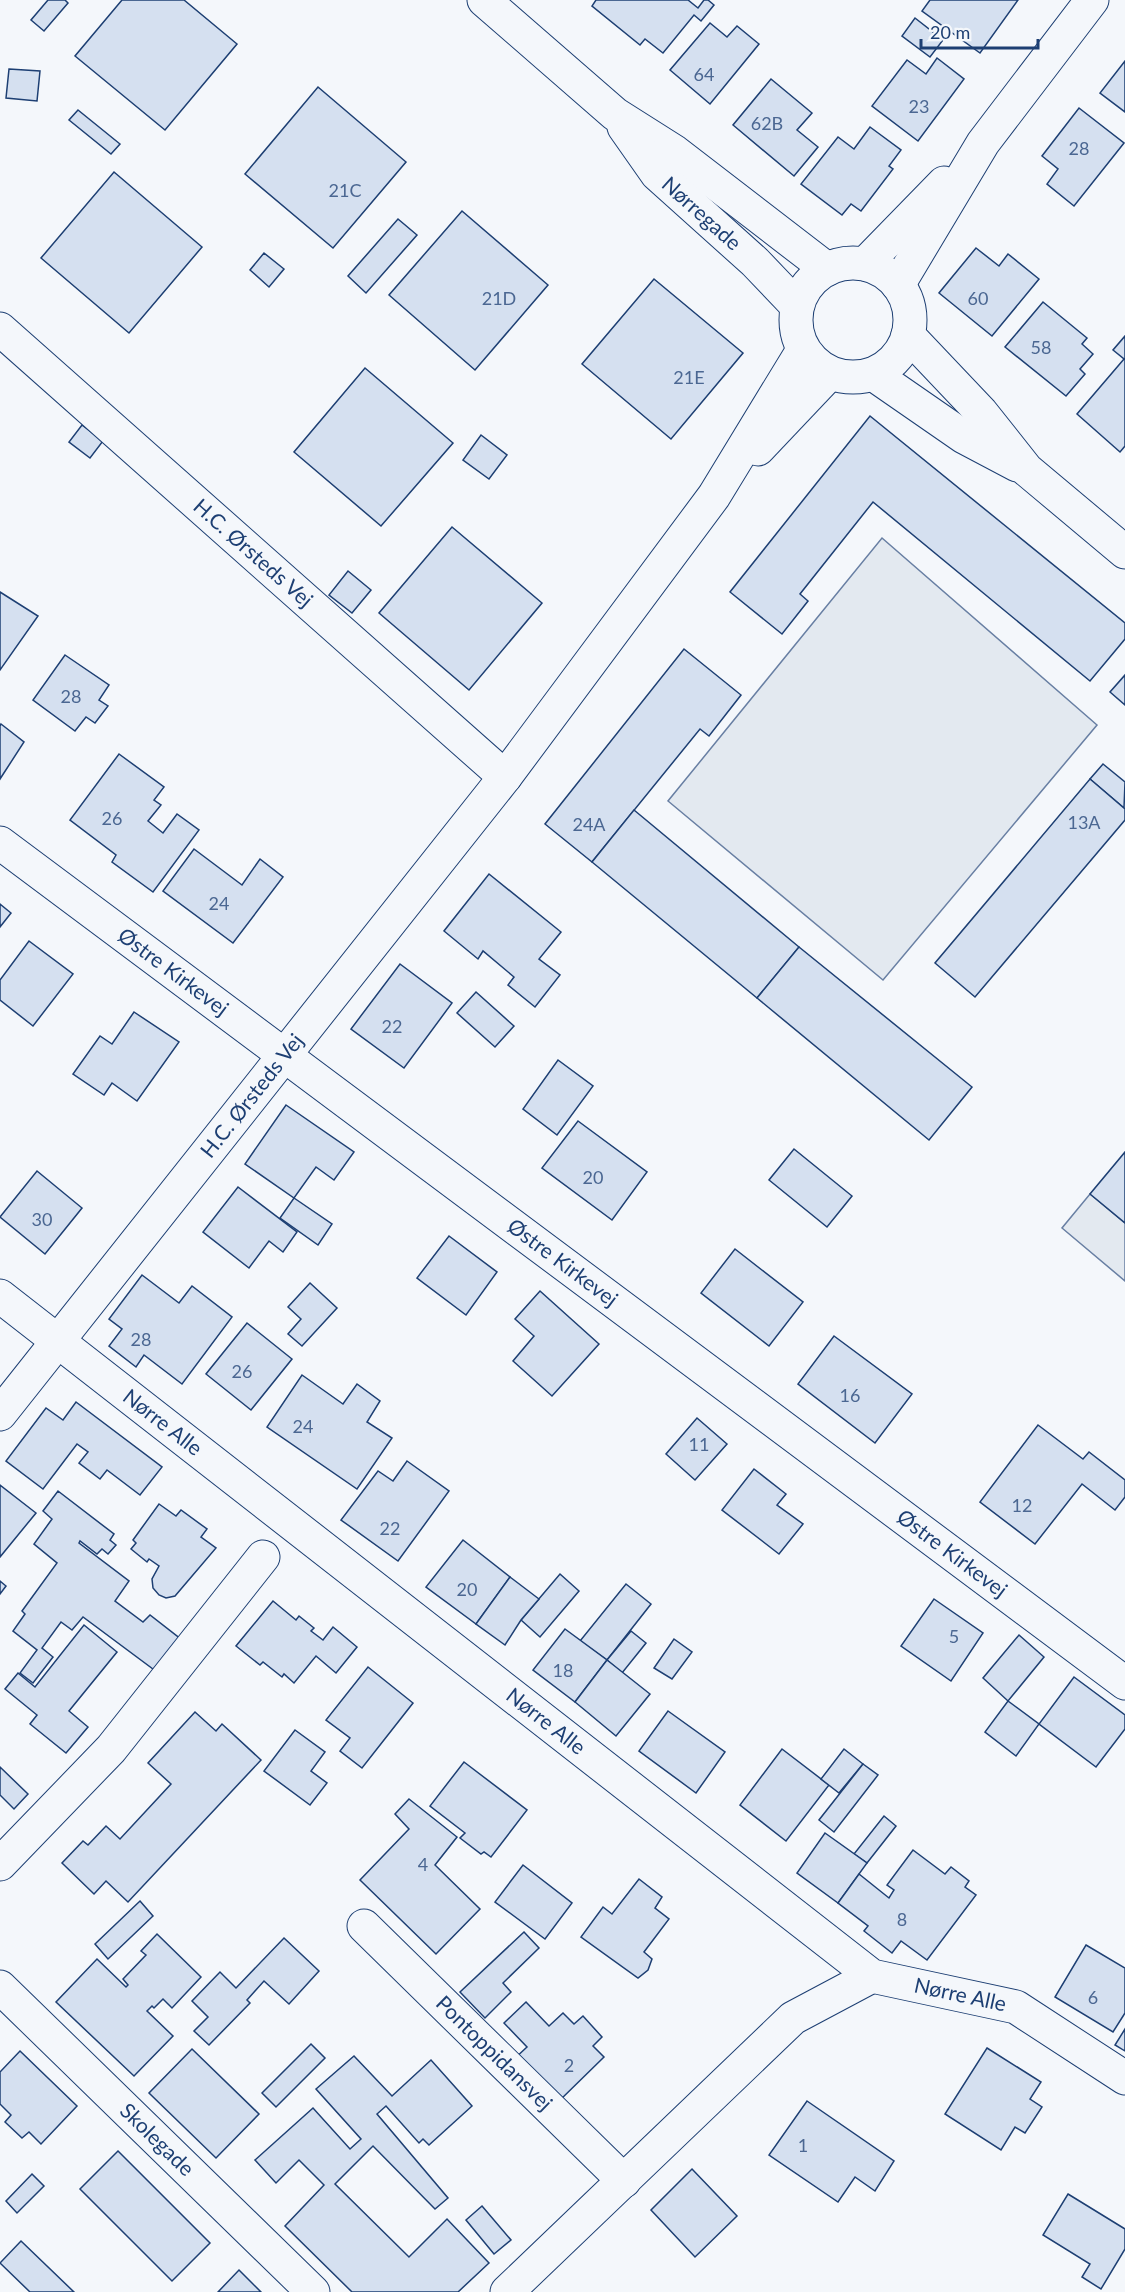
<svg xmlns="http://www.w3.org/2000/svg" width="1125" height="2292" font-family="Lato,sans-serif">
	<style>
		.green { fill: #e3e9f0; stroke: #687fa3; stroke-width: 1.5 }
		.building { fill: #d5e0f0; stroke: #1d3f73; stroke-width: 1.5 }
		.lines { fill: none; stroke-linecap: round; stroke-linejoin: round }
		.street-casing { stroke: #1d3f73; stroke-width: 35 }
		.secondary-casing { stroke: #1d3f73; stroke-width: 35 }
		.street { stroke: #f4f7fb; stroke-width: 33 }
		.secondary { stroke: #f4f7fb; stroke-width: 33 }
		.labels { text-anchor: middle; stroke-width: 4.5; stroke-linejoin: round; paint-order: stroke }
		.number-label { font-size: 18px; fill: #4b6792 }
		.street-label { font-size: 21px; fill: #1d3f73; stroke: #f4f7fb }
	</style>
	<rect width="100%" height="100%" fill="#f4f7fb"/>
	<g class="green">
		<polygon points="882,538 1097,725 883,980 668,801"/>
		<polygon points="1090,1194 1125,1223 1125,1281 1062,1228"/>
	</g>
	<g class="building">
		<polygon points="48,0 65,0 68,3 44,31 31,20"/>
		<polygon points="122,0 184,0 237,44 165,130 75,56"/>
		<polygon points="596,0 688,0 698,8 704,0 708,0 714,5 701,21 694,15 663,53 645,39 640,45 592,6"/>
		<polygon points="930,0 1018,0 980,53 922,11"/>
		<polygon points="915,18 943,40 930,57 902,36"/>
		<polygon points="710,23 727,37 737,26 759,44 710,104 670,70"/>
		<polygon points="937,58 964,79 918,141 872,106 907,60 926,74"/>
		<polygon points="1125,61 1125,112 1100,93"/>
		<polygon points="9,69 40,71 37,101 6,98"/>
		<polygon points="771,79 812,113 797,130 818,147 794,176 733,125"/>
		<polygon points="318,87 406,162 333,248 245,174"/>
		<polygon points="1079,108 1124,143 1074,206 1047,184 1058,169 1042,156"/>
		<polygon points="78,110 120,144 111,154 69,120"/>
		<polygon points="870,127 901,150 889,166 893,169 861,211 851,204 842,215 801,184 838,137 854,149"/>
		<polygon points="114,172 202,247 129,333 41,258"/>
		<polygon points="462,211 548,285 475,370 389,295"/>
		<polygon points="398,219 417,235 366,293 348,276"/>
		<polygon points="976,248 999,266 1008,254 1039,279 992,336 939,293"/>
		<polygon points="264,253 284,269 269,287 250,270"/>
		<polygon points="654,279 743,353 671,439 582,364"/>
		<polygon points="1043,302 1087,338 1082,344 1093,354 1080,369 1085,374 1066,396 1005,347"/>
		<polygon points="1125,336 1125,446 1120,452 1077,414 1124,359 1113,350"/>
		<polygon points="365,368 453,443 381,526 294,452"/>
		<polygon points="870,416 1125,623 1125,639 1090,681 873,502 800,594 808,601 782,634 730,592"/>
		<polygon points="82,425 103,441 90,458 69,442"/>
		<polygon points="481,435 507,455 489,479 463,460"/>
		<polygon points="452,527 542,603 469,690 379,613"/>
		<polygon points="348,571 371,590 352,613 329,595"/>
		<polygon points="0,592 38,616 0,670"/>
		<polygon points="684,649 741,695 709,736 700,729 592,862 545,824"/>
		<polygon points="65,655 109,685 99,700 108,706 95,723 86,717 75,731 33,700"/>
		<polygon points="1125,675 1125,705 1110,692"/>
		<polygon points="1,724 24,742 0,779 0,726"/>
		<polygon points="119,754 164,787 154,800 161,805 148,821 163,833 177,814 199,830 153,892 112,862 116,855 70,820"/>
		<polygon points="1103,764 1125,782 1124,808 1090,779"/>
		<polygon points="1090,779 1125,809 1125,820 975,997 935,963"/>
		<polygon points="634,810 799,947 757,998 592,862"/>
		<polygon points="194,849 242,885 260,859 283,877 233,943 163,891"/>
		<polygon points="489,874 561,932 539,959 560,975 535,1007 508,985 514,977 483,951 478,959 444,931"/>
		<polygon points="0,904 11,913 0,927"/>
		<polygon points="29,941 73,974 33,1026 0,1000 0,980"/>
		<polygon points="799,947 972,1087 929,1140 757,998"/>
		<polygon points="400,964 452,1003 404,1068 351,1029"/>
		<polygon points="476,992 514,1026 495,1047 457,1013"/>
		<polygon points="134,1012 179,1042 137,1101 112,1083 104,1095 73,1074 100,1036 112,1044"/>
		<polygon points="558,1060 593,1086 557,1135 523,1109"/>
		<polygon points="286,1105 354,1152 334,1180 316,1167 294,1198 245,1164"/>
		<polygon points="578,1121 647,1172 612,1220 542,1168"/>
		<polygon points="794,1149 852,1196 827,1227 769,1180"/>
		<polygon points="1125,1152 1125,1223 1090,1194"/>
		<polygon points="37,1171 82,1208 45,1254 0,1217"/>
		<polygon points="238,1187 297,1232 283,1252 269,1241 249,1268 203,1232"/>
		<polygon points="294,1198 332,1224 318,1245 280,1218"/>
		<polygon points="449,1236 497,1272 466,1315 417,1278"/>
		<polygon points="735,1249 803,1302 769,1346 701,1293"/>
		<polygon points="142,1275 179,1303 192,1286 232,1317 182,1384 144,1355 136,1367 109,1346 122,1329 109,1319"/>
		<polygon points="310,1283 337,1308 302,1346 288,1334 301,1319 288,1307"/>
		<polygon points="540,1291 599,1344 552,1396 513,1361 534,1336 515,1319"/>
		<polygon points="247,1323 292,1359 251,1410 206,1374"/>
		<polygon points="834,1336 912,1394 875,1443 798,1384"/>
		<polygon points="302,1375 343,1404 357,1384 380,1401 367,1422 392,1438 357,1489 267,1427"/>
		<polygon points="76,1402 162,1467 140,1495 107,1470 100,1479 79,1463 88,1452 77,1444 43,1489 6,1461 46,1408 63,1420"/>
		<polygon points="697,1418 727,1444 695,1480 666,1454"/>
		<polygon points="1038,1425 1083,1459 1089,1452 1125,1480 1125,1497 1115,1510 1082,1484 1035,1544 980,1502"/>
		<polygon points="407,1461 449,1491 398,1561 341,1520 378,1471 393,1481"/>
		<polygon points="754,1469 786,1494 777,1505 803,1524 779,1554 722,1510"/>
		<polygon points="0,1485 36,1513 0,1557"/>
		<polygon points="58,1491 114,1534 110,1540 116,1545 108,1554 102,1549 97,1554 80,1541 79,1543 129,1581 115,1601 143,1622 150,1615 182,1640 157,1672 83,1617 72,1630 61,1622 42,1648 53,1657 33,1683 20,1673 37,1650 13,1631 25,1614 22,1611 57,1563 34,1544 52,1519 43,1511"/>
		<polygon points="159,1504 176,1516 181,1510 207,1529 201,1537 216,1548 175,1596 166,1598 159,1595 153,1588 152,1579 159,1566 149,1559 147,1562 131,1549 136,1543 133,1540"/>
		<polygon points="463,1540 510,1577 476,1624 426,1587"/>
		<polygon points="560,1574 579,1591 540,1637 521,1620"/>
		<polygon points="510,1577 539,1599 521,1620 505,1645 476,1624"/>
		<polygon points="0,1581 6,1586 0,1594"/>
		<polygon points="626,1584 651,1604 607,1660 580,1641"/>
		<polygon points="934,1599 983,1633 951,1681 901,1646"/>
		<polygon points="273,1601 296,1620 299,1616 314,1628 311,1631 323,1640 333,1627 357,1647 336,1673 316,1656 294,1683 284,1674 282,1677 263,1662 260,1665 236,1646"/>
		<polygon points="84,1625 117,1652 69,1711 88,1727 66,1753 30,1724 37,1715 5,1689 18,1673 35,1687"/>
		<polygon points="565,1629 607,1660 575,1702 533,1670"/>
		<polygon points="631,1631 646,1643 622,1673 607,1660"/>
		<polygon points="1019,1635 1044,1657 1008,1701 983,1678"/>
		<polygon points="674,1639 692,1652 672,1679 654,1668"/>
		<polygon points="607,1660 650,1694 616,1736 575,1702"/>
		<polygon points="368,1667 413,1703 362,1768 340,1751 350,1738 326,1720"/>
		<polygon points="1074,1677 1125,1715 1125,1729 1096,1767 1039,1724"/>
		<polygon points="1008,1701 1039,1724 1016,1756 985,1732"/>
		<polygon points="668,1711 725,1752 696,1793 639,1751"/>
		<polygon points="195,1712 216,1731 222,1724 261,1760 128,1902 106,1881 94,1894 62,1863 83,1841 88,1845 106,1826 120,1839 171,1784 148,1763"/>
		<polygon points="295,1730 325,1752 311,1771 327,1783 310,1805 264,1771"/>
		<polygon points="782,1749 829,1785 786,1841 740,1805"/>
		<polygon points="844,1749 863,1764 839,1793 821,1779"/>
		<polygon points="464,1762 527,1810 491,1857 484,1852 481,1854 460,1838 465,1833 430,1806"/>
		<polygon points="863,1764 878,1775 834,1832 819,1820"/>
		<polygon points="0,1767 28,1794 14,1809 0,1795"/>
		<polygon points="409,1799 457,1837 435,1865 480,1909 436,1954 360,1880 409,1829 395,1814"/>
		<polygon points="884,1816 896,1826 867,1863 854,1854"/>
		<polygon points="825,1833 867,1863 838,1903 797,1873"/>
		<polygon points="913,1850 945,1874 951,1867 969,1881 965,1887 976,1895 927,1960 901,1941 892,1953 864,1931 868,1926 838,1903 859,1874 889,1898 894,1890 887,1885"/>
		<polygon points="523,1865 572,1903 545,1939 495,1902"/>
		<polygon points="639,1879 662,1897 655,1908 669,1919 644,1952 652,1959 648,1970 638,1978 581,1937 603,1907 612,1914"/>
		<polygon points="140,1901 153,1916 108,1959 95,1944"/>
		<polygon points="524,1932 539,1948 503,1983 511,1992 485,2018 460,1992"/>
		<polygon points="157,1934 201,1977 172,2008 163,1999 154,2008 152,2006 147,2011 173,2036 134,2076 56,2002 97,1959 126,1987 128,1985 123,1979 146,1955 141,1951"/>
		<polygon points="284,1938 319,1971 289,2004 264,1981 247,2000 250,2003 209,2045 194,2031 208,2017 192,2001 220,1972 236,1988"/>
		<polygon points="1086,1945 1125,1968 1125,2013 1113,2032 1055,1997"/>
		<polygon points="526,2002 549,2026 563,2013 574,2024 583,2016 602,2037 593,2046 604,2057 556,2104 513,2060 527,2047 504,2023"/>
		<polygon points="1125,2029 1125,2051 1115,2045"/>
		<polygon points="311,2044 325,2058 276,2107 262,2093"/>
		<polygon points="987,2048 1041,2082 1030,2099 1042,2107 1025,2133 1015,2127 1001,2150 945,2114"/>
		<polygon points="192,2049 259,2114 216,2158 149,2093"/>
		<polygon points="20,2051 77,2106 41,2144 29,2132 22,2138 5,2122 11,2115 0,2104 0,2072"/>
		<polygon points="354,2056 392,2096 431,2060 472,2106 429,2145 423,2139 419,2143 386,2106 377,2114 448,2198 435,2209 373,2146 335,2184 409,2257 447,2219 489,2263 458,2292 352,2292 285,2226 324,2185 299,2160 276,2183 255,2160 313,2108 350,2149 361,2139 316,2089"/>
		<polygon points="807,2101 894,2161 875,2191 855,2177 838,2202 769,2155"/>
		<polygon points="118,2151 210,2243 172,2281 80,2189"/>
		<polygon points="692,2169 737,2216 695,2257 651,2210"/>
		<polygon points="32,2174 44,2186 17,2213 6,2201"/>
		<polygon points="1068,2194 1125,2229 1125,2249 1101,2289 1082,2277 1090,2264 1043,2235"/>
		<polygon points="482,2206 511,2240 494,2254 466,2220"/>
		<polygon points="21,2241 74,2292 30,2292 0,2263"/>
		<polygon points="239,2270 261,2292 218,2292"/>
	</g>
	<g class="lines">
		<defs>
			<g id="street">
				<path id="s1" d="M0,329L505,777"/>
				<path id="s2" d="M0,843L1125,1683"/>
				<path id="s3" d="M0,1296L872,1976L1016,2007L1125,2078"/>
				<polyline points="0,1864 111,1749 263,1557"/>
				<path id="s4" d="M364,1926L624,2181"/>
				<path id="s5" d="M0,1987L313,2292"/>
				<polyline points="507,2292 793,2018 872,1976"/>
			</g>
			<g id="secondary">
				<polyline points="484,0 615,114 675,152 827,269"/>
				<path id="s6" d="M624,127L657,174L755,262L797,306"/>
				<circle cx="853" cy="320" r="57"/>
				<polyline points="865,264 944,183"/>
				<polyline points="898,285 983,143 1092,0"/>
				<polyline points="908,335 981,412 1027,470 1125,552"/>
				<polyline points="873,374 964,437 1017,465"/>
				<polyline points="758,449 830,373"/>
				<path id="s7" d="M0,1414L505,777L714,496L803,350"/>
			</g>
		</defs>
		<use href="#street" class="street-casing"/>
		<use href="#secondary" class="secondary-casing"/>
		<use href="#street" class="street"/>
		<use href="#secondary" class="secondary"/>
	</g>
	<g class="labels">
		<g class="number-label">
			<text x="704" y="81">64</text>
			<text x="919" y="113">23</text>
			<text x="767" y="130">62B</text>
			<text x="1079" y="155">28</text>
			<text x="345" y="197">21C</text>
			<text x="499" y="305">21D</text>
			<text x="978" y="305">60</text>
			<text x="1041" y="354">58</text>
			<text x="689" y="384">21E</text>
			<text x="71" y="703">28</text>
			<text x="112" y="825">26</text>
			<text x="1084" y="829">13A</text>
			<text x="589" y="831">24A</text>
			<text x="219" y="910">24</text>
			<text x="392" y="1033">22</text>
			<text x="593" y="1184">20</text>
			<text x="42" y="1226">30</text>
			<text x="141" y="1346">28</text>
			<text x="242" y="1378">26</text>
			<text x="850" y="1402">16</text>
			<text x="303" y="1433">24</text>
			<text x="699" y="1451">11</text>
			<text x="1022" y="1512">12</text>
			<text x="390" y="1535">22</text>
			<text x="467" y="1596">20</text>
			<text x="954" y="1643">5</text>
			<text x="563" y="1677">18</text>
			<text x="423" y="1871">4</text>
			<text x="902" y="1926">8</text>
			<text x="1093" y="2004">6</text>
			<text x="569" y="2072">2</text>
			<text x="803" y="2152">1</text>
		</g>
		<g class="street-label">
			<text dy="7" stroke="none"><textPath href="#s6" startOffset="117">Nørregade</textPath></text>
			<text dy="7" stroke="none"><textPath href="#s1" startOffset="338">H.C. Ørsteds Vej</textPath></text>
			<text dy="7" stroke="none"><textPath href="#s2" startOffset="216">Østre Kirkevej</textPath></text>
			<text dy="7" stroke="none"><textPath href="#s7" startOffset="406">H.C. Ørsteds Vej</textPath></text>
			<text dy="7" stroke="none"><textPath href="#s2" startOffset="702">Østre Kirkevej</textPath></text>
			<text dy="7" stroke="none"><textPath href="#s3" startOffset="206">Nørre Alle</textPath></text>
			<text dy="7" stroke="none"><textPath href="#s2" startOffset="1188">Østre Kirkevej</textPath></text>
			<text dy="7" stroke="none"><textPath href="#s3" startOffset="692">Nørre Alle</textPath></text>
			<text dy="7" stroke="none"><textPath href="#s3" startOffset="1196">Nørre Alle</textPath></text>
			<text dy="7" stroke="none"><textPath href="#s4" startOffset="182">Pontoppidansvej</textPath></text>
			<text dy="7" stroke="none"><textPath href="#s5" startOffset="219">Skolegade</textPath></text>
		</g>
	</g>
	<path d="M921 39v9h117v-9" fill="none" stroke="#1d3f73" stroke-width="3"/>
	<text x="930" y="39" font-size="18" fill="#1d3f73" stroke="#f4f7fb" stroke-width="4.5" paint-order="stroke">20 m</text>
</svg>
